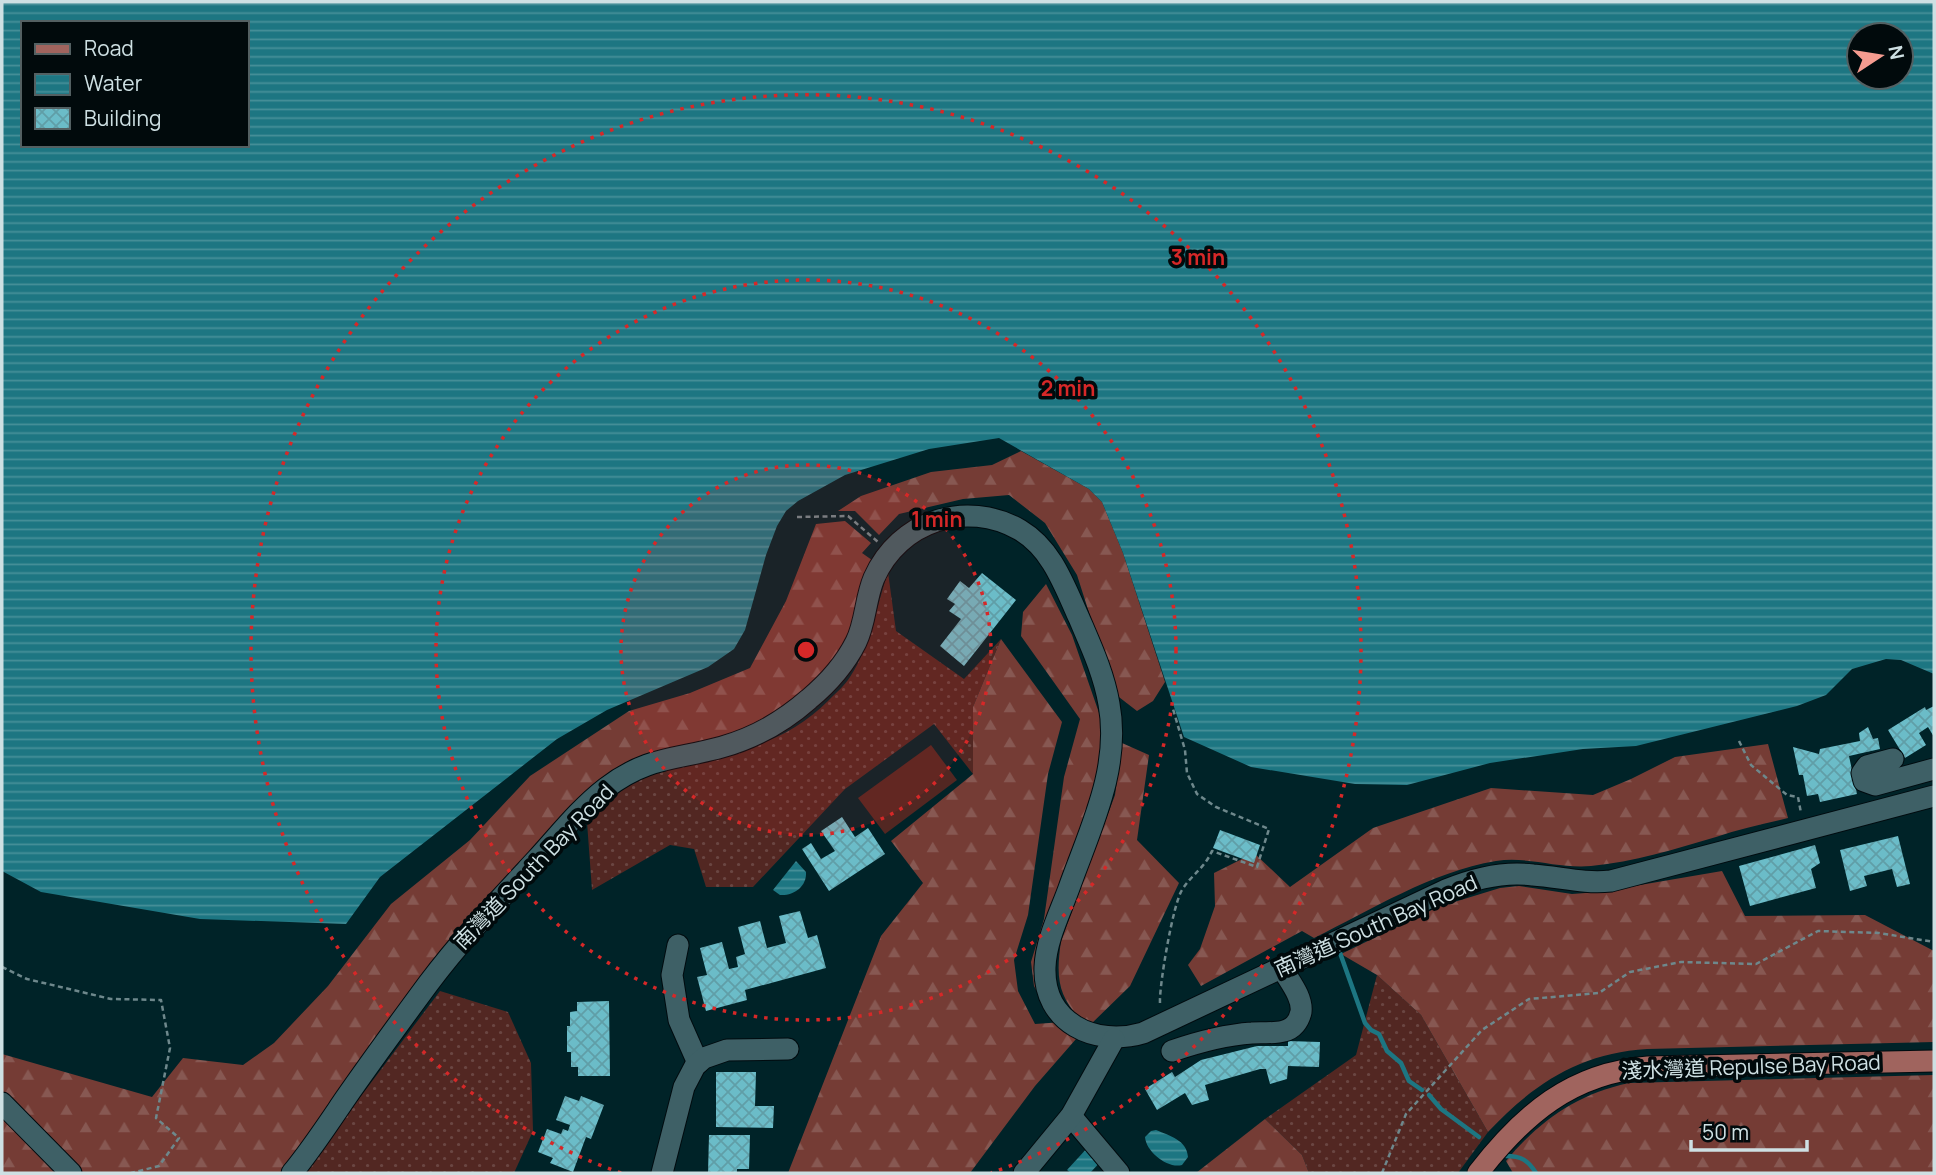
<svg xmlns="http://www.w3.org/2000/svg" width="1936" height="1175" font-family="Manrope,'Noto Sans TC',sans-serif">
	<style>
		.grass { fill: url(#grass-dots) }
		.forest { fill: url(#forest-firs) }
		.garden { fill: #522722 }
		.water { fill: url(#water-rules); fill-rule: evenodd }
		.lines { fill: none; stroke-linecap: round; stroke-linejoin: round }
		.stream { stroke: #1d7682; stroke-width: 4.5 }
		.building { fill: url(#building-cross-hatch) }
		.minor-casing { stroke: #000b0f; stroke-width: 23 }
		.major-casing { stroke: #000b0f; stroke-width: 23 }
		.path { stroke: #6e888c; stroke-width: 2.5; stroke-dasharray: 5 3.5; stroke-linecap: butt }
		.minor { stroke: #3e6066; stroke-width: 21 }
		.major { stroke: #a0645e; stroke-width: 21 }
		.ring { fill: none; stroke: #d62828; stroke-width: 3.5; stroke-dasharray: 3.5 7 }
		.labels { text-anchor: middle; stroke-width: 7; stroke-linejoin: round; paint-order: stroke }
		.street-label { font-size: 21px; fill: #cee0e3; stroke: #010a0c }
		.centre { fill: #d62828; stroke: #010a0c; stroke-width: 3.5 }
		.ring-label { font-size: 21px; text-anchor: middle; font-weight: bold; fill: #d62828; stroke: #010a0c; stroke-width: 7; stroke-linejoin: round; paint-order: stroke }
	</style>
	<defs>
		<pattern id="grass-dots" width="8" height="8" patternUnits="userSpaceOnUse" patternTransform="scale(1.75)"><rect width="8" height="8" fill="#522722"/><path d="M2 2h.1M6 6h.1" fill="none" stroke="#6a4642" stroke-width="1.8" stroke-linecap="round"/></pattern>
		<pattern id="forest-firs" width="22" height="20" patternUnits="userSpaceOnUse" patternTransform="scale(1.75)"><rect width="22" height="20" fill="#753c35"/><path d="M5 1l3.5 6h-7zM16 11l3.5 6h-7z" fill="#875852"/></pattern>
		<pattern id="water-rules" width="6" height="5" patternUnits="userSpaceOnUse" patternTransform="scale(1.75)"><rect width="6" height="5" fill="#1d7682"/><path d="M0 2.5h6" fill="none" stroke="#479099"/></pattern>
		<pattern id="building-cross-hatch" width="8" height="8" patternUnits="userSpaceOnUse" patternTransform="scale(1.75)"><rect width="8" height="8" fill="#6bbcc8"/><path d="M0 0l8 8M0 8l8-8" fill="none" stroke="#609ea7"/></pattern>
	</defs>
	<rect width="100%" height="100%" fill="#002328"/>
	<g class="grass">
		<path d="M888,572L896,631L964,679L1001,639L973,707V774L934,724L845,789L753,887H706L694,849L670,845L592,890L587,822C604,805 622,787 645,777C714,748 770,759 829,700C836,693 845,685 850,677C870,647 877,605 888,572Z"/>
		<polygon points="1377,975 1421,1015 1488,1132 1458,1173 1309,1173 1302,1155 1265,1119 1356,1055"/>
		<polygon points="440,991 508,1012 531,1063 533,1131 514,1173 303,1173"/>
	</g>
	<g class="forest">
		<polygon points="1021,451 1089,489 1102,502 1123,553 1165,682 1153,701 1137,711 1115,694 1077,575 1045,523 1009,495 963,499 899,514 879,535 855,511 838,511 861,496 931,472 992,465"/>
		<polygon points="845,521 871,543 862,553 879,565 856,637 806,708 660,761 577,813 287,1173 82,1173 2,1094 2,1054 152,1097 183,1058 243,1065 274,1043 328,986 391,904 470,840 530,776 629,711 690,693 750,668 786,601 816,524"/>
		<polygon points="1046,584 1072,635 1107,736 1043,1003 1034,986 1031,962 1044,919 1064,777 1080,719 1021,636 1023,612"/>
		<polygon points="1001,639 1062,722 1048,774 1028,915 1014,960 1018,991 1035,1024 1063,1022 1076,1039 1035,1086 970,1173 788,1173 881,936 923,883 891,841 973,774 973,707"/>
		<path d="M1122,743L1149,755L1137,840L1179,883L1130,986L1088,1027C1059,999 1055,982 1061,941L1115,795Z"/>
		<path d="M1768,744L1788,818C1764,824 1739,829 1716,837C1675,849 1634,862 1591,866C1559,869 1528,856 1496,861C1431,872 1371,910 1314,938L1302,931L1201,986L1188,965L1200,949L1215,906L1214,873L1254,853L1290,887L1373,828L1491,788L1593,795L1631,779L1675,757Z"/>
		<path d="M1722,871L1745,916L1865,915L1934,951V1042L1647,1049C1580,1053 1533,1084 1488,1132L1421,1015L1377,975L1341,954L1438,907L1500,888L1519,886L1572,894L1599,892Z"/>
		<path d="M1934,1075V1173H1513L1506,1161C1539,1121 1577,1094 1629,1083Z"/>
		<polygon points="2,1113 62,1173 2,1173"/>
		<polygon points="1265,1119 1302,1155 1309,1173 1196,1173"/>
	</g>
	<polygon class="garden" points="931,745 957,780 885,834 858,798"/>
	<g class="water">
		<path d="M2,2H1934V674L1901,660L1886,659L1852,669L1826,695L1797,706L1636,746L1583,749L1490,763L1407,785L1355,784L1251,767L1184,737L1123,553L1102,502L1089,489L999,438L929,449L845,475L798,501L786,511L777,526L766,555L745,630L734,649L708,667L607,710L557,739L380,877L346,924L200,919L41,892L2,871ZM23,23H247V145H23ZM1859,35H1901V77H1859Z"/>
		<path d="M796,861L806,872C807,887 793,896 780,895L773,890Z"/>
		<path d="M1156,1130C1170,1136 1187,1140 1188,1157L1182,1165C1168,1169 1146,1152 1145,1137L1151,1131Z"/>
		<polygon points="1089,1146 1103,1159 1090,1173 1071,1173 1067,1170"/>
	</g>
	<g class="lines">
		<g class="stream">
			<polyline points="1339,950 1365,1023 1371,1030 1379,1034 1387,1051 1401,1063 1409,1081 1422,1090"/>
			<polyline points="1429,1095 1441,1109 1479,1137"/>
			<path d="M1506,1156C1521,1156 1528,1160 1536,1173"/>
		</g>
	</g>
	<g class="building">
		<polygon points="982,573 1016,600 964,666 940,646 961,619 949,611 955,604 947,599 960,581 969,588"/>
		<polygon points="1934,706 1934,737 1928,727 1919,733 1926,745 1905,758 1888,730 1925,707 1926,710"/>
		<polygon points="1868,727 1873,739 1878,738 1880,749 1849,756 1857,794 1820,802 1818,794 1807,796 1803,775 1799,775 1793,747 1819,754 1820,749 1860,741 1859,733"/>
		<polygon points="842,817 855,837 868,828 885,854 829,891 802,849 811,843 821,859 835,851 821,831"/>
		<polygon points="1220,830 1260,845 1254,863 1213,848"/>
		<polygon points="1898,836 1910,884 1897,887 1892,869 1864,876 1867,886 1850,891 1840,850"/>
		<polygon points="1815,845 1820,863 1811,869 1816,888 1750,906 1739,866"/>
		<polygon points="800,911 808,938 817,935 826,968 745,990 747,1000 706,1011 697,977 707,975 700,948 722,942 729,969 738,967 736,957 745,954 738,927 760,921 767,948 786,943 779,916"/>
		<polygon points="609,1001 610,1076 578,1076 578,1067 571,1067 571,1052 567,1052 567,1026 570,1026 570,1012 577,1011 577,1002"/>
		<polygon points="1288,1041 1320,1042 1319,1067 1288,1066 1287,1079 1270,1084 1266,1069 1260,1069 1205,1085 1209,1100 1192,1105 1185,1093 1157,1110 1145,1089 1172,1072 1175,1077 1201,1060 1257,1046 1288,1046"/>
		<polygon points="716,1072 756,1072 755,1106 774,1106 773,1128 716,1127"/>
		<polygon points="565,1096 579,1101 581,1096 604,1105 591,1139 586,1137 573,1172 550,1163 553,1158 538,1152 547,1129 561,1134 563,1129 568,1131 570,1125 556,1120"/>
		<polygon points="709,1135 750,1135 749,1169 737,1169 737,1173 708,1173"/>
	</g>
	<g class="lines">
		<defs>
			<g id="minor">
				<polyline points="1893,759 1867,766 1862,773 1864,781 1875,785 1934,769"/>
				<polyline points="678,945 672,975 679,1020 698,1063"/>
				<path d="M1172,1051C1198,1042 1224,1035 1252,1033C1262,1032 1274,1034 1284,1031C1293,1029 1299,1021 1301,1012C1303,997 1289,981 1282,968"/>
				<polyline points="2,1103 71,1173"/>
				<polyline points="1071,1116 1119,1173"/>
				<path d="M292,1173C311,1150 328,1124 345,1099C372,1060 400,1022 428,984C461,940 499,900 537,859C559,835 580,808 606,788C648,756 676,760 722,747C754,738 784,721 809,699C827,684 845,664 856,642C866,622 865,599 874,578C899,521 966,499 1020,530C1052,549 1064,585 1079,618C1091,646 1104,674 1109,704C1121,768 1090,829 1069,888C1060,913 1046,940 1045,967C1043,1023 1095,1047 1143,1033L1446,890C1475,878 1503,871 1533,875C1560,877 1584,884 1611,881L1934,796"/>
				<polyline points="662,1173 684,1087 695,1066 704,1058 727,1050 788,1049"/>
				<polyline points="1024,1173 1071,1116 1114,1039"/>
			</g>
			<path id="major" d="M1478,1173C1523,1115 1571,1073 1648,1067L1934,1061"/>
		</defs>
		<use href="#minor" class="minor-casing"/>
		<use href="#major" class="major-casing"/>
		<g class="path">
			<polyline points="797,517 848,516 878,542"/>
			<polyline points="1739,741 1751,765 1787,795 1798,797 1801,813"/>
			<polyline points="2,967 27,979 111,999 161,1000 170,1048 156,1118 179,1138 159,1166 131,1173"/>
			<path d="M1160,1003C1159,986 1173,904 1182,890C1191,875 1204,869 1212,851L1257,867L1269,829L1216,807L1197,794L1187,773L1185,750L1173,709"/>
			<polyline points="1382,1173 1406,1114 1482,1030 1529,999 1599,993 1630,972 1681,962 1756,964 1818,931 1879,933 1934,942"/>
		</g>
		<use href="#minor" class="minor"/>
		<use href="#major" class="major"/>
	</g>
	<circle cx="806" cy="650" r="185" fill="#d62828" fill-opacity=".12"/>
	<g class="ring">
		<circle cx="806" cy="650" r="185"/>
		<circle cx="806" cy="650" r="370"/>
		<path d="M621 1173A555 555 0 1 1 991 1173"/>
	</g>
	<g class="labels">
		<g class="street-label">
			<text transform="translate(534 867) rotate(-46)" y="7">南灣道 South Bay Road</text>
			<text transform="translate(1376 926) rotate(-24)" y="7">南灣道 South Bay Road</text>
			<text transform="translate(1751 1067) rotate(-2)" y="7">淺水灣道 Repulse Bay Road</text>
		</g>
	</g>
	<circle cx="806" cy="650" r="10" class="centre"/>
	<g class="ring-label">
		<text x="1198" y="265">3 min</text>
		<text x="1068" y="396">2 min</text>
		<text x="937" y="527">1 min</text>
	</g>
	<rect width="1936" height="1175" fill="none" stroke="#cee0e3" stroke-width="7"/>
	<rect x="21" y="21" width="228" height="126" fill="#010a0c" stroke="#536062" stroke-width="2"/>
	<rect x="35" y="44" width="35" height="10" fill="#a0645e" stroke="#536062" stroke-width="2"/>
	<text x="84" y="56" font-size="21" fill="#cee0e3">Road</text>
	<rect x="35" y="74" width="35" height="21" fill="url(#water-rules)" stroke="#536062" stroke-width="2"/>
	<text x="84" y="91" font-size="21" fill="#cee0e3">Water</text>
	<rect x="35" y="108" width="35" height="21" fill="url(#building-cross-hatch)" stroke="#536062" stroke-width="2"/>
	<text x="84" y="126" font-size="21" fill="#cee0e3">Building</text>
	<g transform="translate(1880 56) rotate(78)"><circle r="33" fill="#010a0c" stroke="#536062" stroke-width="2"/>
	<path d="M0-5L12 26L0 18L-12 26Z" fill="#f59c90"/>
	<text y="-10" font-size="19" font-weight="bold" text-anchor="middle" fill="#cee0e3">N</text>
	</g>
	<path d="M1691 1140v10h116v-10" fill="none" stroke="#cee0e3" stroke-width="3.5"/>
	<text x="1702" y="1140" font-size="21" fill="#cee0e3" stroke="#010a0c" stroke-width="5" paint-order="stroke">50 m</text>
</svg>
